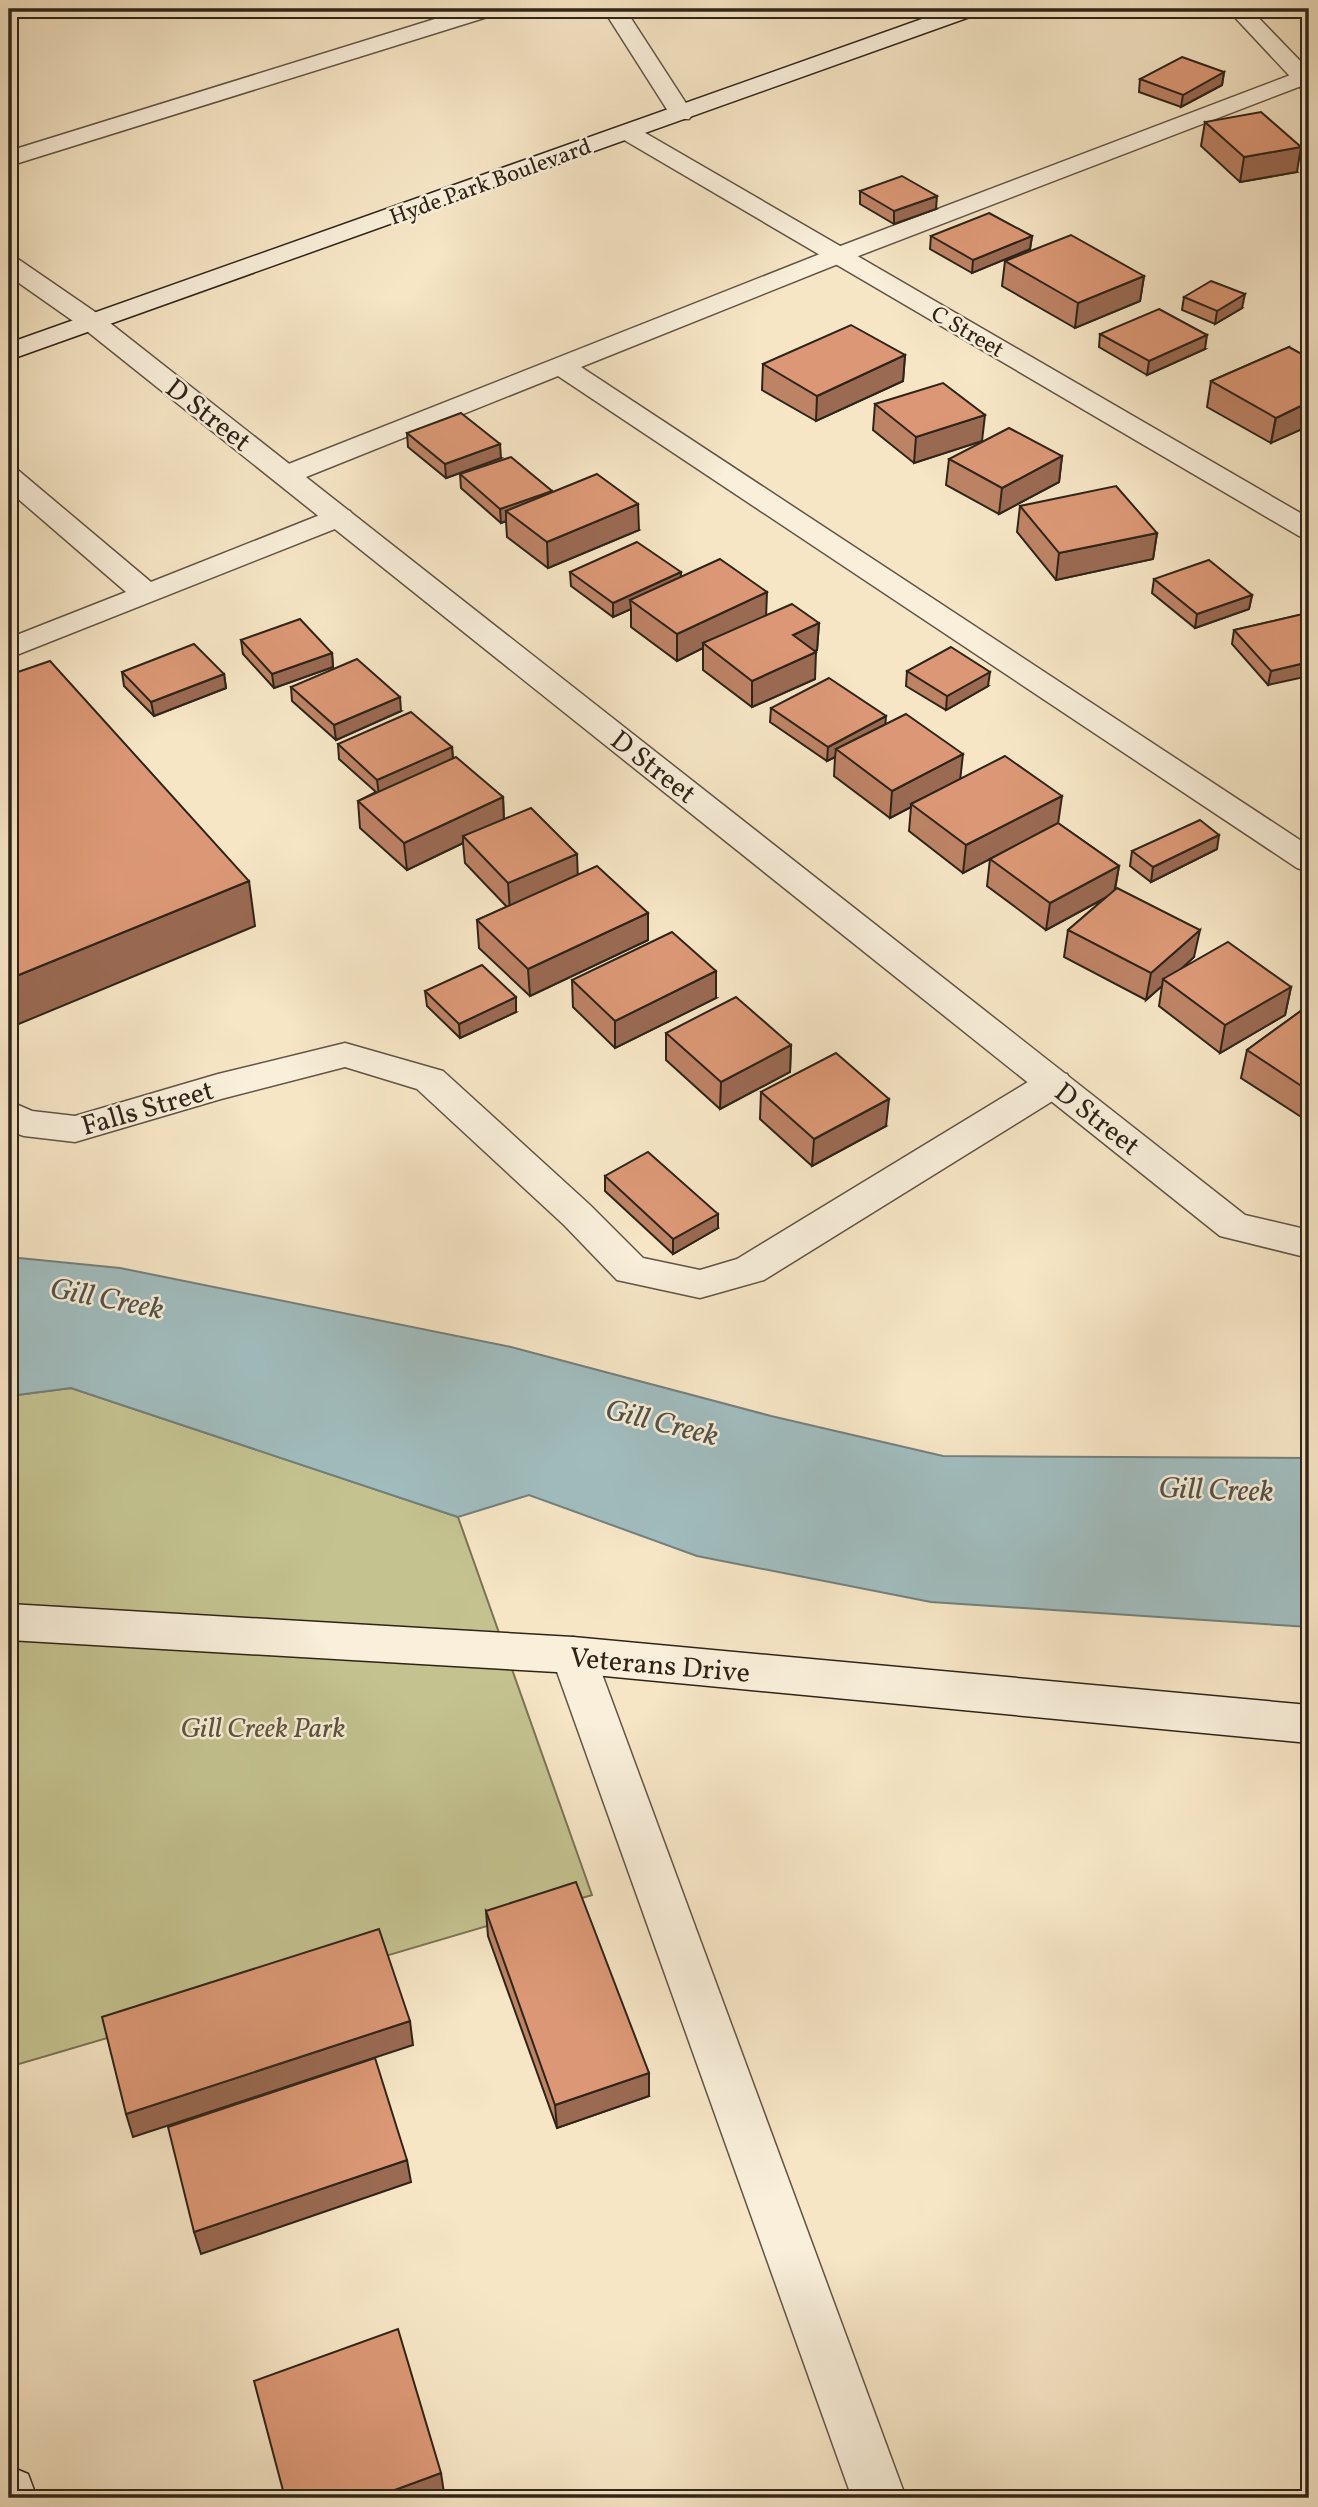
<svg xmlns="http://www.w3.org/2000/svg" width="1318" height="2507" font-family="Vollkorn,serif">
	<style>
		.green { fill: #c4c390; stroke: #7a7454; stroke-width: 2 }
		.water { fill: #a1bdbf; stroke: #73807c; stroke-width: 2 }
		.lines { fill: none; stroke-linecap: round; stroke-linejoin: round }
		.lane-casing { stroke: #615444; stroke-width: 3 }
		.street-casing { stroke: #615444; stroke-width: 3 }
		.secondary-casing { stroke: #2f2418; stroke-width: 3 }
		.lane { fill: #f9efda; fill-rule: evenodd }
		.street { fill: #f9efda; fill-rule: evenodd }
		.secondary { fill: #f9efda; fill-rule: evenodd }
		.wall { fill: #bd8365; stroke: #2f2418; stroke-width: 2 }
		.shaded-wall { fill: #9a6a53; stroke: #2f2418; stroke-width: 2 }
		.building { fill: #dc9876; stroke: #2f2418; stroke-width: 2 }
		.labels { text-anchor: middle; stroke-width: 5; stroke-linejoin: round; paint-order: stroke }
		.far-street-label { font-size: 23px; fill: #2f2418; stroke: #f9efda }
		.street-label { font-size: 28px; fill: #2f2418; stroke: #f9efda }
		.park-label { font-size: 28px; font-style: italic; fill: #5c543c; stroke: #f9efda }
		.water-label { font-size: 30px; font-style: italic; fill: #51524a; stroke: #f9efda }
	</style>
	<rect width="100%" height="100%" fill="#f6e6c6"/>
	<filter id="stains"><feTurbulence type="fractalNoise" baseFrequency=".00286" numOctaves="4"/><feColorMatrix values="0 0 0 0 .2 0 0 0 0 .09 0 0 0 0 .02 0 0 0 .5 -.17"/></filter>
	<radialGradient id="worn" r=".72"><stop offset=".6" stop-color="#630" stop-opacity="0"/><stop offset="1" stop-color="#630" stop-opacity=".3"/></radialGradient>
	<polygon class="green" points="71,1388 458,1517 592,1895 9,2067 9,1396"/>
	<polygon class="water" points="9,1257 120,1268 511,1347 771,1416 943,1456 1309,1458 1309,1627 931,1602 697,1556 529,1495 458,1517 71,1388 9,1396"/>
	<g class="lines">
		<defs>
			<g id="lane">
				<polygon points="467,9 500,9 497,14 9,166 9,151"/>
				<polygon points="1309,68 1309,83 848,260 581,367 1309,846 1309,872 1297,868 558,376 296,481 286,483 276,481 272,475 276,469 830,250"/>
				<polygon points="9,469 19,471 151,582 330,511 340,508 350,511 354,517 350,523 9,658 9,638 126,592 9,491"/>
				<polygon points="345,1043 443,1071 590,1205 643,1258 700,1270 737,1259 1041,1074 1054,1071 1067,1074 1072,1083 1067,1092 764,1280 700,1298 617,1280 564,1225 417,1089 345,1067 221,1099 75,1142 24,1136 9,1131 9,1101 32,1111 75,1116 218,1074"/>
				<polygon points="573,1637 588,1642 595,1655 906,2498 852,2498 551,1655 558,1642"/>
			</g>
			<g id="street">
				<polygon points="603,9 625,9 693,114 689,119 673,119"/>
				<polygon points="1227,9 1250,9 1309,70 1309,90 1301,88"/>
				<polygon points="627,125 635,127 1309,518 1309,539 1299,536 619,137 615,132 619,127"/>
				<polygon points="9,256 18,259 101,316 1245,1215 1309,1230 1309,1258 1220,1236 83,328 9,276"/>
			</g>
			<g id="secondary">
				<polygon points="950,9 981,9 978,14 9,360 9,343"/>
				<polygon points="9,1604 573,1637 1309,1705 1309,1743 573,1673 9,1640"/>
				<polygon points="9,2466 28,2474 37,2498 9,2498"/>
			</g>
		</defs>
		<use href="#lane" class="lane-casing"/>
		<use href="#street" class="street-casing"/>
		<use href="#secondary" class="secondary-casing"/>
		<use href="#lane" class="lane"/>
		<use href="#street" class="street"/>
		<use href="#secondary" class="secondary"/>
	</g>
	<g class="wall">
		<polygon points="1224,72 1222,85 1181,107 1139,92 1140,79"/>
		<polygon points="1205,122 1297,172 1240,182 1201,146"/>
		<polygon points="860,191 936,209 894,224 860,204"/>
		<polygon points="931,236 1032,236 1030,249 972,273 930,249"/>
		<polygon points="1005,261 1144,276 1140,301 1075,328 1002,286"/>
		<polygon points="1184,297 1242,308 1215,324 1182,310"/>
		<polygon points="1100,334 1205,349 1147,375 1099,347"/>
		<polygon points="1289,347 1271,443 1207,407 1211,381"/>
		<polygon points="905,355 903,381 816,421 762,390 763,364"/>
		<polygon points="875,404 982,441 914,463 873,430"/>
		<polygon points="407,433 501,458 446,478 408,447"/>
		<polygon points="1062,456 1059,482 999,514 946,485 949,459"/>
		<polygon points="460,474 552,492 639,530 548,568 507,537 506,521 501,523 461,488"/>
		<polygon points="1020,506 1157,533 1153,559 1056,580 1017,532"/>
		<polygon points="570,572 681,572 680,577 766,615 819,623 817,650 815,651 815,679 752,707 703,670 703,648 677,661 631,627 631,609 613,617 571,586"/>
		<polygon points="1154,579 1252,595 1249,609 1195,628 1152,593"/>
		<polygon points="1303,614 1268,685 1232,644 1234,630"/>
		<polygon points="241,640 332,653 333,667 274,688 243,654"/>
		<polygon points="907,671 988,686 946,710 906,686"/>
		<polygon points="122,672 224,674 226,688 154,716 124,686"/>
		<polygon points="291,687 401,711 336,740 292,701"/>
		<polygon points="771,708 885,725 960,779 1058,823 1119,866 1115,890 1194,957 1182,968 1291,987 1285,1015 1220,1053 1159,1006 1162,986 1146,1000 1064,957 1068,930 1105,898 1046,930 987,886 990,859 1021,842 963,873 909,831 911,807 890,818 834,776 835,757 827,761 770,722"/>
		<polygon points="338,744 452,747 453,758 503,797 504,819 578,875 648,913 648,940 530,996 479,948 477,920 507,907 465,863 463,843 407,870 360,828 358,801 376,792 339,759"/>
		<polygon points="1217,849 1151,882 1130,866 1132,851"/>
		<polygon points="572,980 716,998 615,1048 573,1007"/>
		<polygon points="425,991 516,1012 460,1038 427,1006"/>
		<polygon points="1309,1005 1309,1122 1241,1078 1247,1050"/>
		<polygon points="666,1033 791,1045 790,1072 720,1109 666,1060"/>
		<polygon points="761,1092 886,1126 812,1166 760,1119"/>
		<polygon points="605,1176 718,1228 673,1254 605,1191"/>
		<polygon points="486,1911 649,2096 557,2128 488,1936"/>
	</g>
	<g class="shaded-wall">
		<polygon points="1224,72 1222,85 1181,107 1183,95"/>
		<polygon points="1301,147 1297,172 1240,182 1244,157"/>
		<polygon points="937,196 936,209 894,224 894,211"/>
		<polygon points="1032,236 1030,249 972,273 973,260"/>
		<polygon points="1144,276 1140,301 1075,328 1078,303"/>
		<polygon points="1245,294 1242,308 1215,324 1217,311"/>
		<polygon points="1207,335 1205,349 1147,375 1149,361"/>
		<polygon points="905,355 903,381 816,421 817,396"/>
		<polygon points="1309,402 1309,426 1271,443 1276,418"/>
		<polygon points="985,415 982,441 914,463 916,437"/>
		<polygon points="500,444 501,458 446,478 445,464"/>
		<polygon points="1062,456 1059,482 999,514 1002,488"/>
		<polygon points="552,491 552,505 506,511 506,521 501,523 500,509"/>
		<polygon points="638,504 639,530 548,568 547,542"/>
		<polygon points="1157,533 1153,559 1056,580 1059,553"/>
		<polygon points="681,572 680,586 630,600 631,609 613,617 613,603"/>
		<polygon points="767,592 766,618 703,643 703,648 677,661 677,634"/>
		<polygon points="1252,595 1249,609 1195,628 1197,614"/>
		<polygon points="819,623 817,650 792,662 793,635"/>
		<polygon points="816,652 815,679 752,707 752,681"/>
		<polygon points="332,653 333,667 274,688 272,674"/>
		<polygon points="1309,662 1309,676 1268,685 1271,671"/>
		<polygon points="990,672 988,686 946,710 947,696"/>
		<polygon points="224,674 226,688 154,716 151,702"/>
		<polygon points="400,697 401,711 336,740 334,725"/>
		<polygon points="886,716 885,730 836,749 835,757 827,761 828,747"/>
		<polygon points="452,747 453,761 379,795 377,780"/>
		<polygon points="963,754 960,781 911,804 911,807 890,818 892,791"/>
		<polygon points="1062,796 1058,824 963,873 966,845"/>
		<polygon points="503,797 504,824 463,836 463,843 407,870 404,843"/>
		<polygon points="1219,835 1217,849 1151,882 1153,867"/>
		<polygon points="577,854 578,881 510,910 508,883"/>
		<polygon points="1119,866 1114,893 1046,930 1050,903"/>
		<polygon points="249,881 255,926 9,1028 9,979"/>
		<polygon points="648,913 648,940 530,996 528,969"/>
		<polygon points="1200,930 1194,957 1167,982 1163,979 1162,986 1146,1000 1151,973"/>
		<polygon points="716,971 716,998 615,1048 615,1021"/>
		<polygon points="1291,987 1285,1015 1220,1053 1225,1025"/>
		<polygon points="516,997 516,1012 460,1038 459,1024"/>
		<polygon points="791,1045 790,1072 720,1109 721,1082"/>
		<polygon points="889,1099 886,1126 812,1166 814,1139"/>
		<polygon points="718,1214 718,1228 673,1254 673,1239"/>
		<polygon points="410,2021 413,2045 133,2137 126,2114"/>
		<polygon points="649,2073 649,2096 557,2128 555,2105"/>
		<polygon points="407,2160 411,2182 201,2254 194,2232"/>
		<polygon points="441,2473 444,2493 430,2498 373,2498"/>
	</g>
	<g class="building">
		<polygon points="1182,57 1224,72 1183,95 1140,79"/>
		<polygon points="1261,112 1301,147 1244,157 1205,122"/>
		<polygon points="902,176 937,196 894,211 860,191"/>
		<polygon points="989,213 1032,236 973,260 931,236"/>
		<polygon points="1071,235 1144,276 1078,303 1005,261"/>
		<polygon points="1211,281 1245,294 1217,311 1184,297"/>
		<polygon points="1159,309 1207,335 1149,361 1100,334"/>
		<polygon points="851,325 905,355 817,396 763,364"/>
		<polygon points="1289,347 1309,358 1309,402 1276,418 1211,381"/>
		<polygon points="943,383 985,415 916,437 875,404"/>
		<polygon points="461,413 500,444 445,464 407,433"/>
		<polygon points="1009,428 1062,456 1002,488 949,459"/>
		<polygon points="511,457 552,491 500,509 460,474"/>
		<polygon points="597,474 638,504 547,542 506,511"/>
		<polygon points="1116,486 1157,533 1059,553 1020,506"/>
		<polygon points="637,542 681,572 613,603 570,572"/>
		<polygon points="720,559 767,592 677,634 630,600"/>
		<polygon points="1209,560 1252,595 1197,614 1154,579"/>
		<polygon points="792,604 819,623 793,635 816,652 752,681 703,643"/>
		<polygon points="1303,614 1309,621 1309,662 1271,671 1234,630"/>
		<polygon points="300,619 332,653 272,674 241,640"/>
		<polygon points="194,644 224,674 151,702 122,672"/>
		<polygon points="951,647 990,672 947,696 907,671"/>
		<polygon points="357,659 400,697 334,725 291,687"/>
		<polygon points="50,661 249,881 9,979 9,675"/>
		<polygon points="829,678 886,716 828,747 771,708"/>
		<polygon points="411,712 452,747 377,780 338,744"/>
		<polygon points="906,714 963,754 892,791 836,749"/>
		<polygon points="1005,756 1062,796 966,845 911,804"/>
		<polygon points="456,757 503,797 404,843 358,801"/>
		<polygon points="531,808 577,854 508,883 463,836"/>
		<polygon points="1200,820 1219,835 1153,867 1132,851"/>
		<polygon points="1058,823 1119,866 1050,903 990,859"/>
		<polygon points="597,866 648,913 528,969 477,920"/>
		<polygon points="1117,888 1200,930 1151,973 1068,930"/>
		<polygon points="672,932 716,971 615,1021 572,980"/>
		<polygon points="1228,942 1291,987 1225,1025 1163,979"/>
		<polygon points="482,965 516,997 459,1024 425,991"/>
		<polygon points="736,997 791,1045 721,1082 666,1033"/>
		<polygon points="1309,1005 1309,1091 1247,1050"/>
		<polygon points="836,1053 889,1099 814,1139 761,1092"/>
		<polygon points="648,1152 718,1214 673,1239 605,1176"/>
		<polygon points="576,1882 649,2073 555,2105 486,1911"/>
		<polygon points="379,1929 410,2021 126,2114 102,2017"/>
		<polygon points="375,2058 407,2160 194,2232 168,2127"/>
		<polygon points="398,2329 441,2473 373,2498 285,2498 254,2381"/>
	</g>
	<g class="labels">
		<g class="far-street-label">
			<text transform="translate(490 181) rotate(-20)" y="8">Hyde Park Boulevard</text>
			<text transform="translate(968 331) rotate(30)" y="8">C Street</text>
		</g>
		<g class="street-label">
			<text transform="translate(209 414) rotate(38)" y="10">D Street</text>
			<text transform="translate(654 766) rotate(38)" y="10">D Street</text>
			<text transform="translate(147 1107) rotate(-16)" y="10">Falls Street</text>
			<text transform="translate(1098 1118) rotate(38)" y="10">D Street</text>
			<text transform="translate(660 1664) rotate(5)" y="10">Veterans Drive</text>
		</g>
		<g class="park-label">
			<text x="263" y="1737">Gill Creek Park</text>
		</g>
		<g class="water-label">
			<text transform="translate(107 1298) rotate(11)" y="10">Gill Creek</text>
			<text transform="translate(662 1422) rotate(14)" y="10">Gill Creek</text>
			<text transform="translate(1216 1489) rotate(2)" y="10">Gill Creek</text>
		</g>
	</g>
	<rect width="1318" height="2507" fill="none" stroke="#f6e6c6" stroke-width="35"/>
	<rect x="10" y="10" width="1297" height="2486" fill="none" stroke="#2f2418" stroke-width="3.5"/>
	<rect x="18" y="18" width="1283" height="2472" fill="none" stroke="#2f2418" stroke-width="2"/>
	<rect width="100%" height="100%" filter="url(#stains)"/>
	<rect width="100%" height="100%" fill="url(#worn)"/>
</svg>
